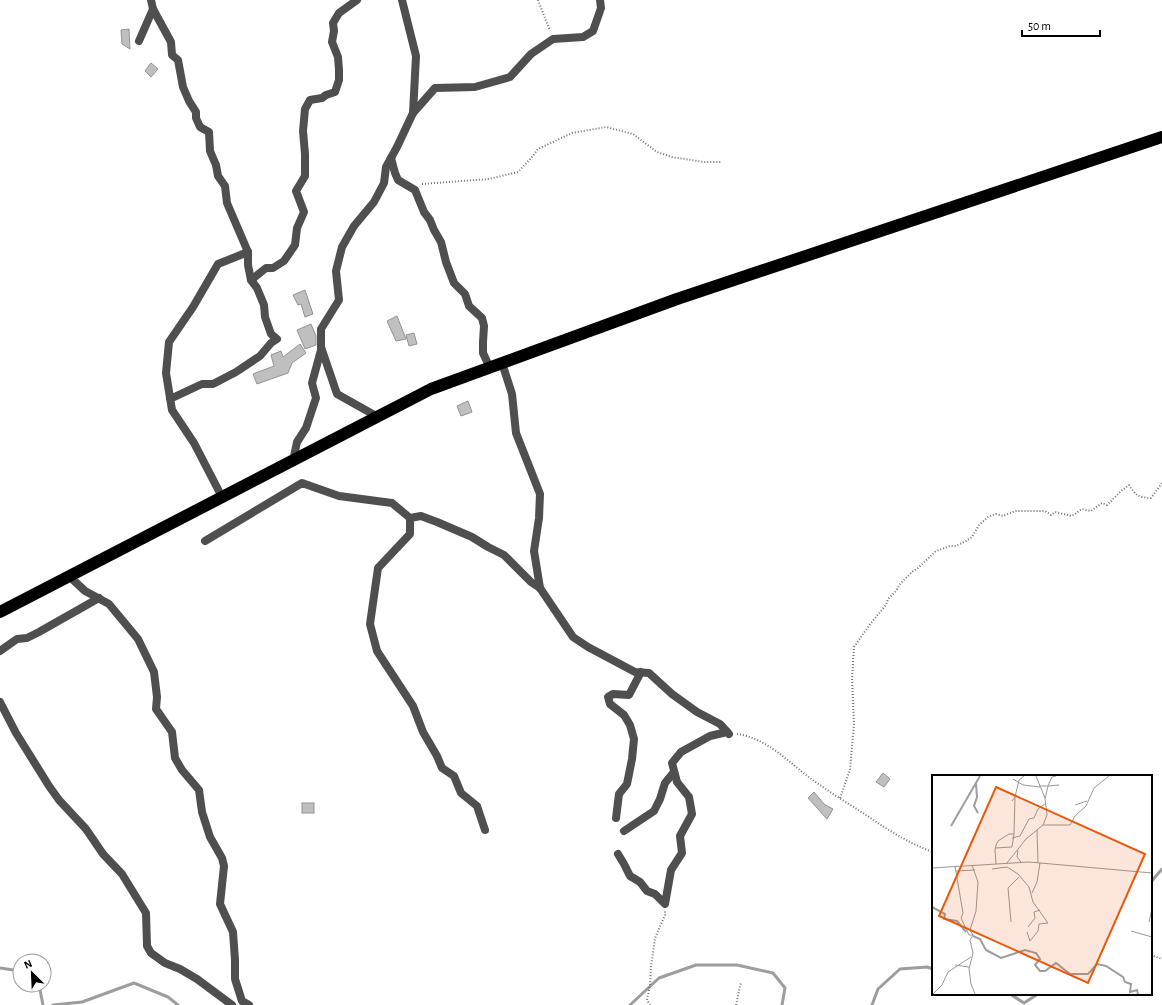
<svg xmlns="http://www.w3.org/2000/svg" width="1162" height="1005" font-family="'Alegreya Sans',sans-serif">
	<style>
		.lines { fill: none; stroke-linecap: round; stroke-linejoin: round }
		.stream { stroke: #9d9d9d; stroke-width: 3 }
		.building { fill: #bfbfbf; stroke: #939393 }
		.path { stroke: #717171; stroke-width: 2; stroke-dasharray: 1 2; stroke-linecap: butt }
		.street { stroke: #4f4f4f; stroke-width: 8 }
		.highway { stroke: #000; stroke-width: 12 }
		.inset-river { fill: none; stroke: #9d9d9d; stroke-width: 2 }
		.inset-road { fill: none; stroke: #999; stroke-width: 1 }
		.view { fill: #e8590c; fill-opacity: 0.15; stroke: #e8590c; stroke-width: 2 }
		.inset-edge { fill: none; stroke: #000; stroke-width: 2 }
	</style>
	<rect width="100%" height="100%" fill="#fff"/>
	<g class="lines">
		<g class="stream">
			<polyline points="1151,882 1162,869"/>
			<polyline points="0,968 20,971"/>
			<polyline points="39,985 43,1005"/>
			<polyline points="1010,994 1024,1003 1038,994"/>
			<polyline points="53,1005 82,1002 134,983 168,997 178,1005"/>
			<polyline points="630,1005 659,978 696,965 737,965 773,973 785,988 782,1005"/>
			<polyline points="872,1005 878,989 900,969 927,967 933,969"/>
		</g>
	</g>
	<g class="building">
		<polygon points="129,29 130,49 122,44 121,30"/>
		<polygon points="151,63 158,69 151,77 145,71"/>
		<polygon points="305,290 313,314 305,317 301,304 298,305 293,295"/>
		<polygon points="397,316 406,339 396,341 387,321"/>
		<polygon points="311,324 316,336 316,345 305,349 297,330"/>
		<polygon points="414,333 417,344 409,346 406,335"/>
		<polygon points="300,344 306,353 292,363 288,373 257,384 253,374 274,366 271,355 281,351 283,357"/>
		<polygon points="468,401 472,412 461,416 457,406"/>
		<polygon points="883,773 890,779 884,787 876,782"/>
		<polygon points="814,792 824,804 833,809 827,819 808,798"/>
		<rect x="302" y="803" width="12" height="10"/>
	</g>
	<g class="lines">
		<g class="path">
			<polyline points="538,0 550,31"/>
			<polyline points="422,184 489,179 518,172 532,157 538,149 572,133 606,127 633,134 657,152 672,157 704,162 722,162"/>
			<path d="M737,734C768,738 790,764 814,781C831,793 849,804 866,815C888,830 908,843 933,852"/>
			<path d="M840,798L850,770L854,724L852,679L854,647L871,623L886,605L888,599L896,591L900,584L912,572L918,568L936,551L950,546H956L966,541L972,537L979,525L988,517L996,514L1003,516L1015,511H1045L1051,515L1055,512L1072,516L1082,509L1091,511L1102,503L1107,505L1121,491L1129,485C1136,496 1138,497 1151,498L1162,483"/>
			<polyline points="1151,955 1162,959"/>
			<polyline points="650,1005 647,1000 650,986 651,967 655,938 665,915 665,911"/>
			<polyline points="736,1005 741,982"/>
		</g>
		<g class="street">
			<polyline points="151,0 153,9"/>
			<polyline points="402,0 416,56 413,113"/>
			<polyline points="139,41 153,9 171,42 172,55 178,60 183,87 189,101 196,112 196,118 200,127 209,132 210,151 216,165 218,176 225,186 227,203 248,252"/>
			<polyline points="391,158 395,173 398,180 415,190 424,212 430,220 434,230 441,242 446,262 454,283 465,294 469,306 482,318 484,326 483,342 483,353 490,368"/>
			<polyline points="251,280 266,268 273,268 284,261 295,245 297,228 304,212 296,191 305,176 305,154 303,131 305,109 310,100 322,98 326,95 335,92 339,80 339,70 338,57 332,42 334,31 333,23 339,13 357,0"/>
			<polyline points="321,347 337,394 378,417"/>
			<polyline points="502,363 512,394 516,433 540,494 539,518 534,551 540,588"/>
			<polyline points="170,399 202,384 213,384 236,372 260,356 271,343 277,339 271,334 265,317 264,305 257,288 251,280 248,265 248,252 218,264 193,307 169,342 166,373 172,410 194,443 222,497"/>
			<polyline points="293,461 297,442 306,428 316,398 312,383 321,350 321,329 339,300 336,271 342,247 354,226 374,202 384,183 386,167 397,147 413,113 435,88 475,87 510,77 531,54 553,39 583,37 593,31 601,8 600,0"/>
			<polyline points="410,518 410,534 378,568 370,624 377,651 413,706 423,732 437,756 442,768 454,776 461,793 477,806 485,830"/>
			<polyline points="205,541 302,483 339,496 392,503 410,518 421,516 437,522 472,537 488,547 504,555 531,582 540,588 573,637 588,647 635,672 649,673 672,694 697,712 720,724 729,734"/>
			<polyline points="69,576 85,591 109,604 138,639 154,672 157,697 156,709 172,732 175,758 182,770 199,790 202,812 210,837 222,858 224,866 220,904 233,932 235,960 235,979 242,1001 249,1005"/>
			<polyline points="0,651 17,639 27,638 39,632 99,598"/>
			<polyline points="0,702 16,733 49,786 59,800 86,829 103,854 122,874 146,913 147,946 151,953 165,963 180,969 197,979 232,1005"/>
			<polyline points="616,818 619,794 627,784 632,759 634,739 630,725 624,715 610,704 608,697 613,694 629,695 641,672"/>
			<polyline points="624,831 654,811 660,799 665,783 674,772"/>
			<polyline points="618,854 624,864 630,876 640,882 647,891 655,894 665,904 671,870 682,853 680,836 692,814 689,797 677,782 672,763 681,752 710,736 727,732"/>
		</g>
		<polyline class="highway" points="0,612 431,389 677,299 1162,137"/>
	</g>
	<g transform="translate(932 775)">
		<rect width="220" height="220" fill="#fff"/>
		<path class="inset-river" d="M44,8L45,22L42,31L46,38M19,51L48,1M0,132L13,139L12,144L25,146L34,157M41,161L48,164L54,175L69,183L93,175L104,178L108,184L103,190L108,196H113L124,188L138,199H156L165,189L174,191L191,202L193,207L199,209L198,217L205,215L206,219"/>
		<path class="inset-road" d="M104,1L113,23M81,4L91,10L108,12M107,11H116L120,2L124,1M83,22L87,5L92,1M80,26L83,22L82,59M143,30L155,26M111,50L115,40L113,24L116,11L127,10M105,55L106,88M80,63L88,61L97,44L102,43L106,34L114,28M63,73L80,72L82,59H77L66,66L64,70L63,75L64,89M86,75L85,82L89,87M75,88L94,64L111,50H138L143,41L154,31L162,13L177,1M40,90L46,107L44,136L38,155L41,160M23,91L31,138L29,143L37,160H41M0,93L97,87L220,98M60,94L75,92L86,99L97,112L101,127L116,148M24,96L43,95M100,118L105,107L108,88M79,147L76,113L87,102M217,147L220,134M96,152L103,143L102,137L108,135M199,156L220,162M95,157L98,166L106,156L107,149L116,148M41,160L38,165L41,178L37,194L39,209L43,219M23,190L37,192M1,219L10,210L16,197L39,182"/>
		<path class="view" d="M64,12L213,79L156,208L7,141Z"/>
		<rect width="220" height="220" class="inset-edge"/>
	</g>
	<g transform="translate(32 973) rotate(336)"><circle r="19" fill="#ffffff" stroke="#999999"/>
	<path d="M0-3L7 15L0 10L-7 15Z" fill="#000000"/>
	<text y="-6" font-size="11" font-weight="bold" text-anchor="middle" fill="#000000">N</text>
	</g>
	<path d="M1022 30v6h78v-6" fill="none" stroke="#000000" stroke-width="2"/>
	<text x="1028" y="30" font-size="12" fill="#000000" stroke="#ffffff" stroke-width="3" paint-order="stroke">50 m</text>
</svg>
